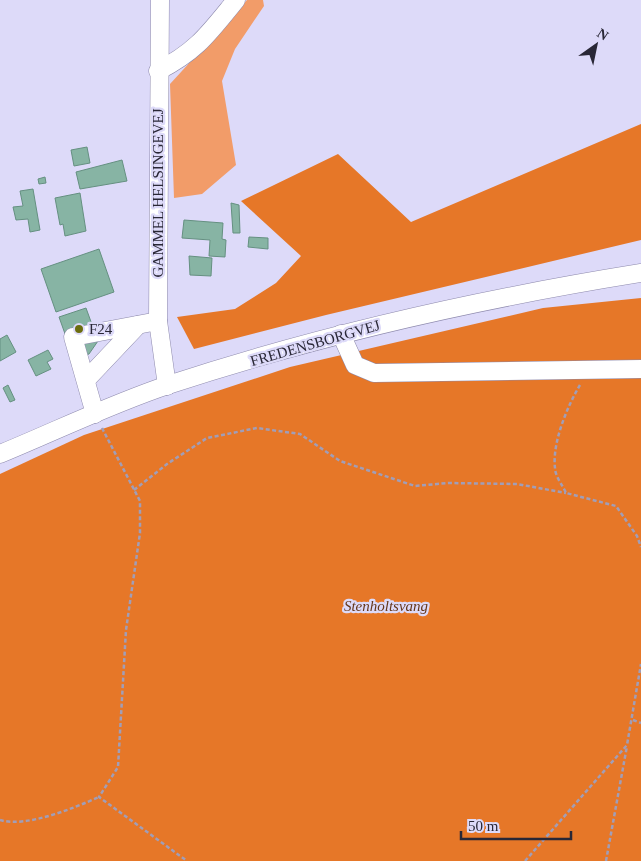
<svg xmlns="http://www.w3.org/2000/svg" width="641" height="861" font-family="'Times New Roman',serif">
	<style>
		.green { fill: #f29c69 }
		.forest { fill: #e67728 }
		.building { fill: #87b4a4; stroke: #659081 }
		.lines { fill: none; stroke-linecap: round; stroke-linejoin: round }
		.minor-casing { stroke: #8d89ac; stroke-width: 19 }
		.path { stroke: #a19eb8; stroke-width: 2.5; stroke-dasharray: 4 2.5; stroke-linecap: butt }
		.minor { stroke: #fff; stroke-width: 18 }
		.poi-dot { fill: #6c6d0f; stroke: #dddaf9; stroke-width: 2 }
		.labels { text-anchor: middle; stroke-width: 4.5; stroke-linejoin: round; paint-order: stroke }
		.street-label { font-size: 15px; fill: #292736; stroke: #dddaf9 }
		.poi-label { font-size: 15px; fill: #292736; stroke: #dddaf9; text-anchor: start }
		.park-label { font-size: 15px; font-style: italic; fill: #65371b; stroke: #dddaf9 }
	</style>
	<rect width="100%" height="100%" fill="#dddaf9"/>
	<polygon class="green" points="247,0 263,0 264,6 235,49 222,81 236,165 202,194 174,198 170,84"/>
	<g class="forest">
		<polygon points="641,124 641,240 326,315 194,349 177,317 235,309 276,283 301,256 241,201 338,154 411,222"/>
		<polygon points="641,298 641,861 0,861 0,474 84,435 290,367 543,308"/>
	</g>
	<g class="building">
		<polygon points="87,147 90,163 74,166 71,150"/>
		<polygon points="122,160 127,181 80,189 76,172"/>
		<polygon points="45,177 46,183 39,184 38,179"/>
		<polygon points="33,189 40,230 30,232 28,219 16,220 13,207 23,206 20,191"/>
		<polygon points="80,193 86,231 65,236 63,224 60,225 55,198"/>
		<polygon points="231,203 239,205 240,233 233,233"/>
		<polygon points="184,220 223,223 222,239 226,240 225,257 209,256 210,240 182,238"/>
		<polygon points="249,237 268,238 268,249 248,247"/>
		<polygon points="99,249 114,292 56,312 41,269"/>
		<polygon points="189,256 212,258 211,276 190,275"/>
		<polygon points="86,308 98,341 89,354 74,359 59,317"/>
		<polygon points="7,335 16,352 0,361 0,339"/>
		<polygon points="48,350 53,359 47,362 51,369 36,376 28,360"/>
		<polygon points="8,385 15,400 10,402 3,388"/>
	</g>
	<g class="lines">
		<defs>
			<g id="minor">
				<polyline points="160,0 158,321 167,386"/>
				<path d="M158,71C197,51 209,33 236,0"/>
				<polyline points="341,334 355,365 374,373 641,369"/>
				<polyline points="86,380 138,325"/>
				<polyline points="95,414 73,337 158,321"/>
				<path d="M0,454C56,431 111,404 168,385C323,334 479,299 641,273"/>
			</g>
		</defs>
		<use href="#minor" class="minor-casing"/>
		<g class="path">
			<path d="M580,385C568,405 552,442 555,468C555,476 563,486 566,493L616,506L637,536L641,547"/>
			<polyline points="102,428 140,501 140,533 126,630 118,767 99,797 187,861"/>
			<polyline points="134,490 167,464 207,438 257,428 300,434 340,461 415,486 448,483 517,484 566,493"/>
			<polyline points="633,720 641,723"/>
			<path d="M0,820C26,828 74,808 99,797"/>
			<polyline points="525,861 627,745 641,664"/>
			<polyline points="606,861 627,746"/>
		</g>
		<use href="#minor" class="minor"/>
	</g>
	<circle class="poi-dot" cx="79" cy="329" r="5"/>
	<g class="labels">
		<g class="street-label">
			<text transform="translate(158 193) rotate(-90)" y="5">GAMMEL HELSINGEVEJ</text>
			<text transform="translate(315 343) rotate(-16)" y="5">FREDENSBORGVEJ</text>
		</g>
		<g class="poi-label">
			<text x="89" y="334">F24</text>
		</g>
		<g class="park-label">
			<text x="386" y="611">Stenholtsvang</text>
		</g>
	</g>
	<g transform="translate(596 45) rotate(33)" stroke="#dddaf9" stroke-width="4" paint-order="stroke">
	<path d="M0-4L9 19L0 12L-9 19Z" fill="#292736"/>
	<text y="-8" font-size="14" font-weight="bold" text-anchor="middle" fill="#292736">N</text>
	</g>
	<path d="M461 831v8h110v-8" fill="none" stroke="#292736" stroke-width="2.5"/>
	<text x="468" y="831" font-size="15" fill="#292736" stroke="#dddaf9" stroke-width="4" paint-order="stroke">50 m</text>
</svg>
